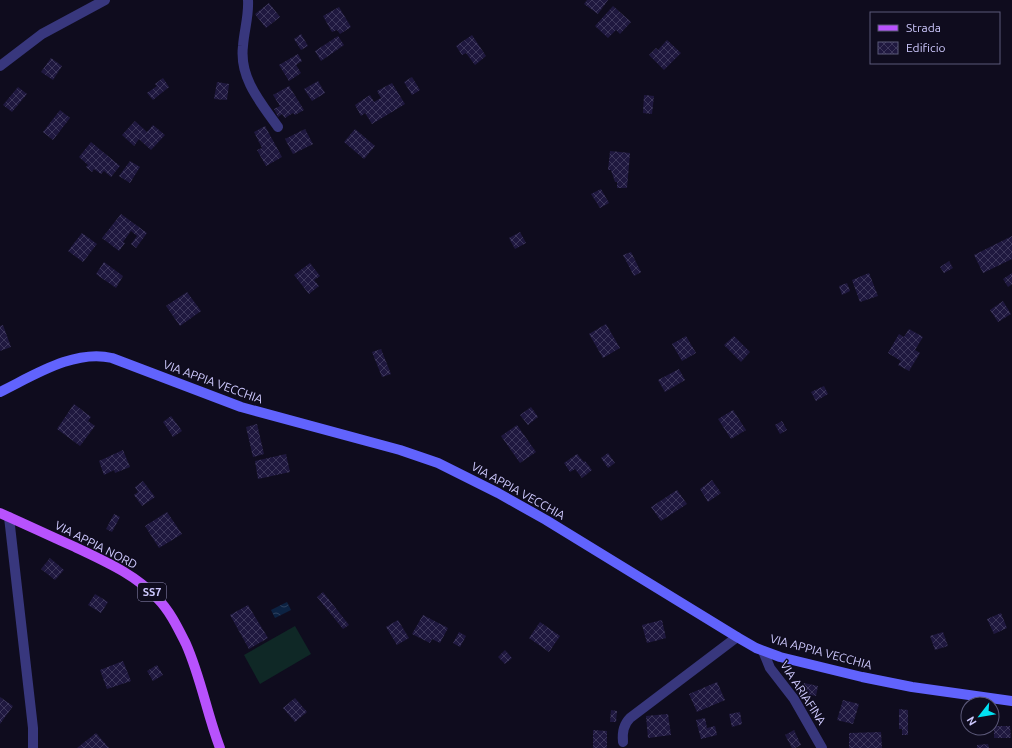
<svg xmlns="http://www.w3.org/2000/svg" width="1012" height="748" font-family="Ubuntu,sans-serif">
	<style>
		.pitch { fill: #0f2826 }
		.water { fill: url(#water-waves) }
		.building { fill: url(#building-cross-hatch) }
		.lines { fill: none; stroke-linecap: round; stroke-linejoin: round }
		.minor { stroke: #38377d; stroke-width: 10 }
		.secondary { stroke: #6163fd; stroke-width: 10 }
		.primary { stroke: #b852fd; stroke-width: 10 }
		.labels { text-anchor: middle; stroke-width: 3; stroke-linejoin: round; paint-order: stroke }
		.shield { fill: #0f0c1e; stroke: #9590bb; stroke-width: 1 }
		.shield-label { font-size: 11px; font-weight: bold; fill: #cec9fe }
		.street-label { font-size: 12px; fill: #cec9fe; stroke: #0f0c1e }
	</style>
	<defs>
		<pattern id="water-waves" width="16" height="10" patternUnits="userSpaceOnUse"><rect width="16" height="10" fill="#0c2242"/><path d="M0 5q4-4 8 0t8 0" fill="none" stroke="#2e415e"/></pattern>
		<pattern id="building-cross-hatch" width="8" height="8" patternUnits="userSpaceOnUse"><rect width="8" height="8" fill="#1f183f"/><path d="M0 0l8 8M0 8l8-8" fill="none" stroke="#3e385c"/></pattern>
	</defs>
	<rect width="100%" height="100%" fill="#0f0c1e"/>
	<polygon class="pitch" points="295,626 311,654 260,684 244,655"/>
	<polygon class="water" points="287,602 291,610 275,618 271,610"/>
	<g class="building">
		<polygon points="587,0 608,0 598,14 584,4"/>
		<polygon points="269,3 280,17 266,28 255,14"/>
		<polygon points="613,6 631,22 620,34 616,30 608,38 595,26"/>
		<polygon points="339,7 351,27 340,34 337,30 332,32 323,16"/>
		<polygon points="301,34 308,46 301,50 294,39"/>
		<polygon points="472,35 486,56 475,65 466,53 462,55 456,46"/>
		<polygon points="338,36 344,45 321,61 315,51"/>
		<polygon points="667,40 681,53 664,70 649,55 656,48 658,50"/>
		<polygon points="298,54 302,61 296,65 301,73 289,81 279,65"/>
		<polygon points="51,58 62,66 53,80 41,72"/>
		<polygon points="412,77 420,90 412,95 404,82"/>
		<polygon points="163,78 169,87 153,100 147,93 157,86 155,84"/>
		<polygon points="318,81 325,93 312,101 304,89"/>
		<polygon points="217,82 229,84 227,100 214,99"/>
		<polygon points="392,83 405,104 372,124 365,113 361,116 355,105 370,95 374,102 381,98 377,91"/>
		<polygon points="289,86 304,110 295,115 293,113 285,118 282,114 278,117 274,109 280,106 273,95"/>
		<polygon points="18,87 27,94 12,112 3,105"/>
		<polygon points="644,95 654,96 652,114 643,113"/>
		<polygon points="60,110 70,118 53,140 43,132"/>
		<polygon points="135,121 147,132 153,125 165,135 151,150 139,139 134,146 122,135"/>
		<polygon points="265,126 282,157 266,166 257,150 262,148 254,132"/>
		<polygon points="305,129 313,144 293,154 285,139"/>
		<polygon points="355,129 375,146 364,159 344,142"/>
		<polygon points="91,142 120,166 111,177 104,171 101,174 94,169 92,172 86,167 88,165 79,157"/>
		<polygon points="610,151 630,153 627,188 617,188 617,182 615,182 611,170 608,170"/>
		<polygon points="130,161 140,167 130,183 119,176"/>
		<polygon points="601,189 609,203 600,208 591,194"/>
		<polygon points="121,214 147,233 136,248 131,244 137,236 131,231 123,242 125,243 119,251 102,238"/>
		<polygon points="520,232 526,243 515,249 509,238"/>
		<polygon points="82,233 97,244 83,262 68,251"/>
		<polygon points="1012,236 1012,259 983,273 974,255"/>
		<polygon points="631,252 641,272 634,276 623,255"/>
		<polygon points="949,261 953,268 944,273 940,267"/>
		<polygon points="104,262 123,276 116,288 96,274"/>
		<polygon points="310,263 320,276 314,280 319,286 309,294 294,275"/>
		<polygon points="869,273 878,296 860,302 852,280"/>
		<polygon points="1012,273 1012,284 1008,287 1003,279"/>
		<polygon points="847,283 850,291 842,295 839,286"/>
		<polygon points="187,292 201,311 180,326 166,306"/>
		<polygon points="1003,301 1011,314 998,322 990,310"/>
		<polygon points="606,324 620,348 603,358 589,334"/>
		<polygon points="3,325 11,347 0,351 0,326"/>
		<polygon points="909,329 923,337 915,350 920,353 909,371 898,365 901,361 888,353 899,334 904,337"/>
		<polygon points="686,336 696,353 682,361 672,344"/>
		<polygon points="734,336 750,352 741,362 724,345"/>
		<polygon points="381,349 391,374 382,377 372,352"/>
		<polygon points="679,369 685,380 665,392 658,380"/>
		<polygon points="824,386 828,394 816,401 811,392"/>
		<polygon points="74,404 91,417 88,421 95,426 80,446 57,429"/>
		<polygon points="531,407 538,417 528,425 520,415"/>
		<polygon points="733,410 746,430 731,439 718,419"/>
		<polygon points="171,416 182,431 173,437 163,422"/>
		<polygon points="782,421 787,430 780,434 775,425"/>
		<polygon points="257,424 264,454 253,457 246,427"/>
		<polygon points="517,425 536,452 520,463 501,436"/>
		<polygon points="123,450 130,467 115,473 114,470 104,475 99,461"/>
		<polygon points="608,453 615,463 608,468 601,458"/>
		<polygon points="286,454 290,472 258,479 255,461"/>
		<polygon points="577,454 584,462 585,461 592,470 582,478 575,469 570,472 564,463"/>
		<polygon points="712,480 721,493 708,502 700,489"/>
		<polygon points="143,481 155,497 142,506 134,495 138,492 135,487"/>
		<polygon points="677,490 687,504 661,521 651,507"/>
		<polygon points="167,512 182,534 159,548 145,526"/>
		<polygon points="114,514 120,517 112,532 106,529"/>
		<polygon points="50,558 64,570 55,580 41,569"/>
		<polygon points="323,592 349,625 343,629 317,597"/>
		<polygon points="95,594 108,602 101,613 88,605"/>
		<polygon points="248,605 268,638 249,649 230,615"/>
		<polygon points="1001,613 1007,628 994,634 987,619"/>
		<polygon points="423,615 448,628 440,643 432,639 430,643 412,634"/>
		<polygon points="398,620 409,638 397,645 386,627"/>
		<polygon points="662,620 666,638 647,643 642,625"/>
		<polygon points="540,622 560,636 549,652 529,638"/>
		<polygon points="459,632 466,636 460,647 453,643"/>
		<polygon points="943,632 948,646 935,650 930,636"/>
		<polygon points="505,650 512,658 505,664 498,657"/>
		<polygon points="123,661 131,681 107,689 100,670"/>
		<polygon points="157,665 163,675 153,681 147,671"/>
		<polygon points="717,682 725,700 697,712 689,694"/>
		<polygon points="804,683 818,686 816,696 801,693"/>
		<polygon points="0,697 13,706 0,724"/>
		<polygon points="295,698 307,712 295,722 283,708"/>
		<polygon points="843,700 859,704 853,724 837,720"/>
		<polygon points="899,709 908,710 908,735 902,735 902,729 899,729"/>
		<polygon points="611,710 617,711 616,722 610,722"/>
		<polygon points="740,712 742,724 732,727 729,714"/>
		<polygon points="668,714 671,735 648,738 646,716"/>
		<polygon points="705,718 707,728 715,726 717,735 701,739 696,720"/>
		<polygon points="994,726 1010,726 1011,738 994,738"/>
		<polygon points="593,730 607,731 607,748 593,748"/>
		<polygon points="794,730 801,745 795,748 792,748 785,735"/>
		<polygon points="881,732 882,748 849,748 849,733"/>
		<polygon points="96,733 109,748 77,748"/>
		<polygon points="988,744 989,748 977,748 977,745"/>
	</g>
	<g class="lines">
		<g class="minor">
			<path d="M248,0C249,16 244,31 243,46C239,78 261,103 278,127"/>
			<polyline points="0,66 42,34 105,0"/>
			<polyline points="9,517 33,728 33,748"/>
			<polyline points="763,651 770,668 794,699 822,748"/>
			<path d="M623,742C622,733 623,725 630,718L737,637"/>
		</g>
		<path class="secondary" d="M0,392C33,376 74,349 112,358L241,407L400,450L438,463L498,493L546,520L737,637L756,648L780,657L862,677L912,687L1012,701"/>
		<path class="primary" d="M0,513C25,524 50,536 75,547C104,561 135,574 157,598C170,611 178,628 186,644C201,678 207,714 220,748"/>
	</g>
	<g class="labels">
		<rect class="shield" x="138" y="583" width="28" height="18" rx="3"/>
		<g class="shield-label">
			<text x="152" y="596">SS7</text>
		</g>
		<g class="street-label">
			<text transform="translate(213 382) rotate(20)" y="4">VIA APPIA VECCHIA</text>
			<text transform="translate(518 491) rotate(29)" y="4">VIA APPIA VECCHIA</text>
			<text transform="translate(96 545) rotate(27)" y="4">VIA APPIA NORD</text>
			<text transform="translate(821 652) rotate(15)" y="4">VIA APPIA VECCHIA</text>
			<text transform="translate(803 693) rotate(57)" y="4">VIA ARIAFINA</text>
		</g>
	</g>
	<rect x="870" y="12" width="130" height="52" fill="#0f0c1e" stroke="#5b5878"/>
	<rect x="878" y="25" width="20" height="6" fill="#b852fd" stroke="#5b5878"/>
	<text x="906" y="32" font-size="12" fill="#cec9fe">Strada</text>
	<rect x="878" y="42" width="20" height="12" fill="url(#building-cross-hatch)" stroke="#5b5878"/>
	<text x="906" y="52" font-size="12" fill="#cec9fe">Edificio</text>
	<g transform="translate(980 716) rotate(239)"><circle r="19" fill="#0f0c1e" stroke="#5b5878"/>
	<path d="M0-3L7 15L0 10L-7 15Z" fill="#02e1f2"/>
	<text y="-6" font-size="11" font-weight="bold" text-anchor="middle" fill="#cec9fe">N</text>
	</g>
</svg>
